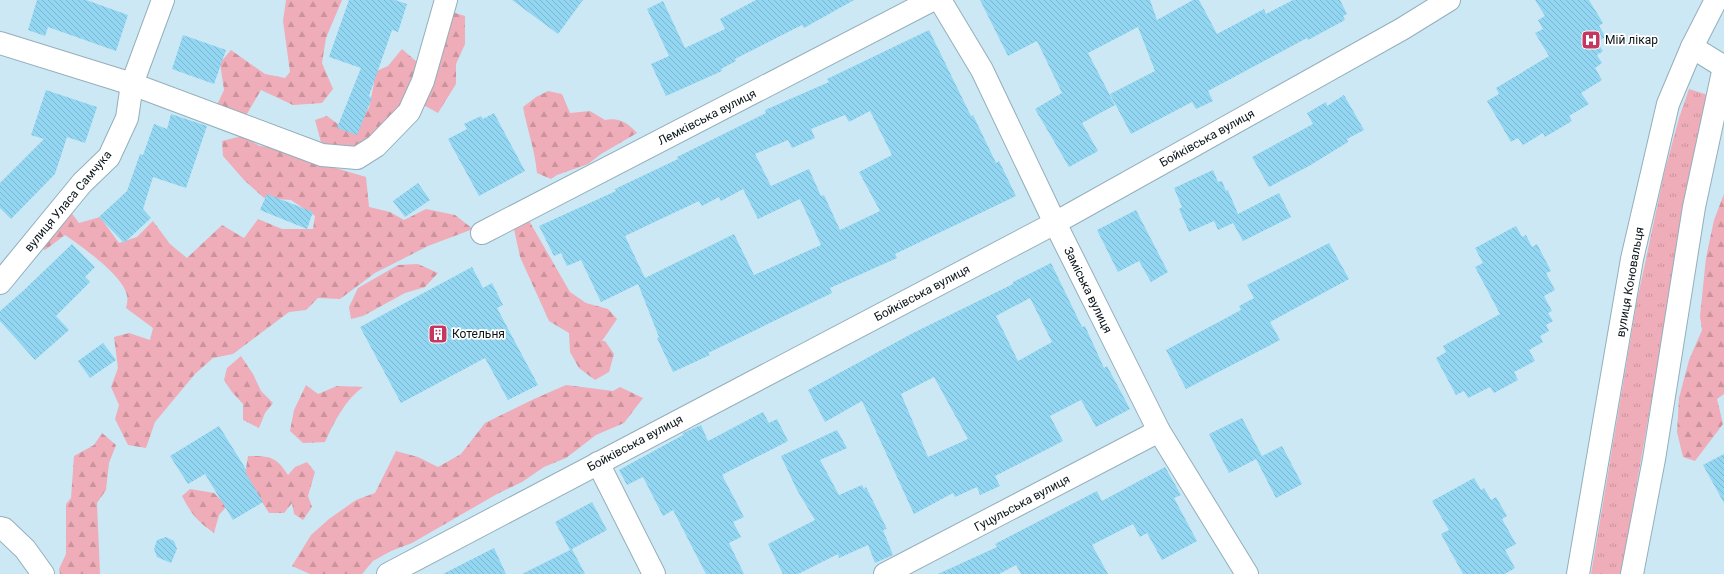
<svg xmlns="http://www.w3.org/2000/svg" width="1724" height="574" font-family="Roboto,sans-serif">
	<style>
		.grass { fill: url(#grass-tufts) }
		.forest { fill: url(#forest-firs) }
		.building { fill: url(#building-back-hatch); fill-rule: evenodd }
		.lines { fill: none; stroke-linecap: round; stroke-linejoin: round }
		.street-casing { stroke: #94afbb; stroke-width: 24 }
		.secondary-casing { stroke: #94afbb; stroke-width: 24 }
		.street { stroke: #fff; stroke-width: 22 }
		.secondary { stroke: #fff; stroke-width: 22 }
		.labels { text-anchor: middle; stroke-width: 3.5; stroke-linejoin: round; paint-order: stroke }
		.poi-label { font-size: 12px; fill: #091318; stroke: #fff; text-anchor: start }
		.street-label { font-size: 12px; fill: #091318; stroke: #fff }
	</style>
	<defs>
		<pattern id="grass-tufts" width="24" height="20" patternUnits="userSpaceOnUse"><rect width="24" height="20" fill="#eeadb8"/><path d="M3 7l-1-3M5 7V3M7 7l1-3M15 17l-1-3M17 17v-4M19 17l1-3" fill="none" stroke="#cb949d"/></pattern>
		<pattern id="forest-firs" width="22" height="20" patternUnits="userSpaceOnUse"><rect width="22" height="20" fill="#eeadb8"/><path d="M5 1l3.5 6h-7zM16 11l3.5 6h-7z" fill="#cb949d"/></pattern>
		<pattern id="building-back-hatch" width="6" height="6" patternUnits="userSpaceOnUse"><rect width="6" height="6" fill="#92d6f2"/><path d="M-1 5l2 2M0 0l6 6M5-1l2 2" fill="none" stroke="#7db7cf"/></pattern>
	</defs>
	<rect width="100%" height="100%" fill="#cce8f5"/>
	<polygon class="grass" points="1689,89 1708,95 1669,300 1621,574 1591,574 1637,301 1664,174 1679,118"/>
	<g class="forest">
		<polygon points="286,0 342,0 326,38 322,63 333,89 322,103 293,105 261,90 244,119 217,105 224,90 220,63 231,50 265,74 285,78 290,72 283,21"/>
		<polygon points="452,12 465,16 465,44 456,64 456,84 438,113 420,103"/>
		<polygon points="402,49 417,62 411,88 400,113 357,155 322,146 315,120 327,116 342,127 354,125 369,108 374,83 370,74 388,66"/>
		<path d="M548,91L562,94L570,113L590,111L605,120C619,117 628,123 637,133L601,154L588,164L557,175L551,179L537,173C535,150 527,129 523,107L536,97Z"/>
		<path d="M242,136L260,146L288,149L322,164L366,177L369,207L390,212L404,220L426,209L455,215L473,229L428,246L375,273L340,299L318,298L306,310L289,312L233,354L213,358L195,374L155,422L146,448L128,445L115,419L119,405L111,387L118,368L114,337L129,333L150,340L153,328L126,308C127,304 128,300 127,296C125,277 80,245 65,235L45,250L33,243L64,203L79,223L100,217L119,243L137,237L153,221L170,244L187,258L222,225L244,238L258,219L282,229H313L315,216L291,200L264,198L244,180L223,156L222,141Z"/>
		<polygon points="1724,194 1724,394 1717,399 1723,424 1695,461 1683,457 1677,432 1679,398 1689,360 1702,330 1700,316 1706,258 1714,220"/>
		<polygon points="528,219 570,292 586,303 608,309 617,319 602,341 605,341 614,354 609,372 595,380 579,368 570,352 569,333 549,321 520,257 514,229"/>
		<polygon points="418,264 438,273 425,287 405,293 363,316 351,319 349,307 358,288 398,265"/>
		<polygon points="241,356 253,374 261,391 273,403 265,413 259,428 243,420 243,404 232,392 224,380 227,368"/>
		<path d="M306,385L318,394L337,386L363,387C345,400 334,422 325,442L303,443L290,431L294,410Z"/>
		<polygon points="566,385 613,391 620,387 643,398 624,423 596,435 566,458 544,467 522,482 497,494 412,543 391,551 373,561 362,574 310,574 292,566 311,535 329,519 356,500 375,493 396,451 418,457 438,467 461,454 485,423 534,399"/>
		<polygon points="102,433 116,445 109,463 106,490 97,503 100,574 60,574 59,569 66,554 66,504 71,498 74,456 94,445"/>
		<path d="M248,456C269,456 276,456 288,475L295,467L307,462L315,472L308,496L312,507L303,520L294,514L292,503L284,513H269L245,475Z"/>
		<path d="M190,489L214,493L227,506L219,515L214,533C196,520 192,515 182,496Z"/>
	</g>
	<g class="building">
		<polygon points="37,0 86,0 128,15 116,51 48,27 45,36 28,30"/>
		<polygon points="349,0 395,0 407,4 398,32 392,30 369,96 372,98 357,135 337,128 361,68 329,57"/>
		<polygon points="512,0 583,0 558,34"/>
		<polygon points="756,0 854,0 804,28 802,25 735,59 736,61 721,69 722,71 666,96 651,64 669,56 647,9 663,1 685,48 725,29 720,19"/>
		<polygon points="980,0 1150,0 1157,20 1193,0 1199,0 1217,34 1264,9 1266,14 1293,0 1340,0 1347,14 1343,16 1345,20 1308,40 1307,38 1208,91 1213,101 1196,109 1192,102 1131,134 1110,94 1155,71 1138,27 1088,53 1115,105 1082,123 1098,151 1069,167 1035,109 1062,93 1037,41 1008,56"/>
		<polygon points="1535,0 1589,0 1603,23 1599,26 1606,37 1597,42 1603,51 1597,55 1602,63 1595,68 1602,80 1581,93 1589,104 1569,116 1572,121 1545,137 1543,133 1523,145 1518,138 1511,142 1487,101 1499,94 1496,88 1549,56 1535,33 1543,29 1538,20 1545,16"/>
		<path d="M929,30L971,116L973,115L996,163L999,161L1016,196L895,254L897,258L830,288L832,293L708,353L710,355L673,372L657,338L659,337L638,284L601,302L581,260L567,266L561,253L554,256L539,226L616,191L615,189L678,159L677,157L766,113L765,110L829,82L827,79ZM870,111L892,155L859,172L880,211L840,230L824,195L821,196L809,169L771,186L755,154L788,140L792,148L815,138L811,129L845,115L849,122ZM743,189L758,219L800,199L821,245L754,275L734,234L645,278L625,236L699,201L702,206L719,197L721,201Z"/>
		<polygon points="183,35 226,50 214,84 172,69"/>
		<polygon points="46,90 97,107 85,143 67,137 55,174 11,219 0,208 0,183 44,139 31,135"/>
		<polygon points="1344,95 1364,130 1347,139 1348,142 1309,166 1269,187 1252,157 1313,124 1307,113 1326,102 1327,106"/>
		<polygon points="494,113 525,171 479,196 448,139 467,129 464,124 481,116 483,119"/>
		<polygon points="171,114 207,126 186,188 153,177 143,209 151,218 124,243 99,217 127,191 140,154 143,155 154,124 167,129"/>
		<polygon points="1213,170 1218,182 1222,181 1226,191 1228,190 1238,214 1279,193 1291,217 1243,241 1233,223 1218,230 1214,221 1189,232 1179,209 1182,207 1174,188"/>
		<polygon points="418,183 430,200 405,217 393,201"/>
		<polygon points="267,194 313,212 307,229 260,210"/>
		<polygon points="1136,210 1168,272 1151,282 1139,261 1118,272 1097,230"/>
		<polygon points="1516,226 1522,237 1526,235 1532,247 1537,244 1551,271 1546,273 1555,290 1544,296 1552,311 1548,313 1553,321 1546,325 1549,331 1540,336 1543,342 1529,350 1535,361 1514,372 1518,380 1494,393 1490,387 1468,398 1464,391 1456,395 1436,358 1446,352 1443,346 1500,314 1475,267 1483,263 1475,248"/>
		<polygon points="1329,243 1349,279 1270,322 1280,340 1186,389 1166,350 1241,310 1239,306 1254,298 1247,285"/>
		<polygon points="72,244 95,267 85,277 90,282 56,316 69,330 35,360 0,321 0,311 23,291"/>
		<path d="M1051,263L1082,327L1085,326L1104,368L1107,366L1130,409L1096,427L1081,400L1050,416L1063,441L995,476L1000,486L980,495L977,487L955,497L953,493L914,514L862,401L825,422L808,390L913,333L1013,284V282ZM1030,298L1052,342L1018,361L996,316ZM934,377L968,439L928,457L901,394Z"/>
		<polygon points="472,267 483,288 492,283 503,305 497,308 538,385 508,400 485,358 401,403 360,327"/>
		<polygon points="103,343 116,360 90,378 78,361"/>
		<polygon points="763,412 769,423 777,419 788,441 722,475 744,517 733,522 741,537 729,543 744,574 706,574 673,510 663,516 643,477 627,485 619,470 683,435 683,433 701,425 708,441"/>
		<polygon points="1242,418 1262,456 1229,473 1209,434"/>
		<polygon points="219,426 247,471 245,472 263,502 233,520 205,474 188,484 170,456"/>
		<polygon points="837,430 847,448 820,460 839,495 862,485 864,489 866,487 887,529 883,530 893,555 875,563 868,545 839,558 838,554 798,574 783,574 768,544 815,520 797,490 781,456"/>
		<polygon points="1282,446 1302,484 1276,498 1256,459"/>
		<polygon points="1724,454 1724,503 1703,465"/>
		<polygon points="1165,467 1181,495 1174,498 1197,541 1162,560 1147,533 1140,537 1133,524 1092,545 1108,574 1021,574 1016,565 999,574 938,574 997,547 995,544 1097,491 1102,501"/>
		<polygon points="1474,478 1481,490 1484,488 1491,500 1496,497 1507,516 1502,519 1516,544 1505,550 1515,568 1505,574 1463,574 1441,534 1449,530 1432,501"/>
		<polygon points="592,502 607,530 572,549 585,574 522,574 570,550 555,522"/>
		<polygon points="166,537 174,541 177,549 171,563 157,557 154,549 157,540"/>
		<polygon points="494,548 506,574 443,574"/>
	</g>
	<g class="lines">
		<defs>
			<g id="street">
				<polyline points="940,0 982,70 1055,223 1159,431 1247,574"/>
				<polyline points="0,43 132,84 322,155 357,158 376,146 409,112 423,81 446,0"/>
				<polyline points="482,233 932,0"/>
				<polyline points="0,283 82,183 109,157 127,118 132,84 163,0"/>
				<polyline points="598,463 654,574"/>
				<polyline points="0,528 4,529 25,549 43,574"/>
				<polyline points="388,574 1055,223 1402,29 1449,0"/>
				<polyline points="885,574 1159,431"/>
			</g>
			<g id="secondary">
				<polyline points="1692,47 1724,67"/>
				<polyline points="1578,574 1632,259 1668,104 1692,47 1716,0"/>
				<polyline points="1632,574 1654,459 1694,207 1724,67"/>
			</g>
		</defs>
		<use href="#street" class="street-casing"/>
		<use href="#secondary" class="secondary-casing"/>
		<use href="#street" class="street"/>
		<use href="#secondary" class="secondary"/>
	</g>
	<defs>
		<symbol id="hospital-square" viewBox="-11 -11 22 22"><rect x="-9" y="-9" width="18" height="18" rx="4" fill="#c53761" stroke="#fff"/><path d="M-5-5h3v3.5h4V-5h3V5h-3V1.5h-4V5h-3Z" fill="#fff"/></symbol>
		<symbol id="building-square" viewBox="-11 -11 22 22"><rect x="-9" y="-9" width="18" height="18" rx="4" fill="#c53761" stroke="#fff"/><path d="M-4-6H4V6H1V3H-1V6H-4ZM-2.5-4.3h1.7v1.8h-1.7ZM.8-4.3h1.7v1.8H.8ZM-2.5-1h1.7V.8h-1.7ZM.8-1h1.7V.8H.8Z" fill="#fff"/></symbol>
	</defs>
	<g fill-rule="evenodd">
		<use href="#hospital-square" x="1580" y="29" width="22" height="22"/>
		<use href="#building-square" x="427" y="323" width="22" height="22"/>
	</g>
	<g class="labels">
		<g class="poi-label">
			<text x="1605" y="44">Мій лікар</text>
			<text x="452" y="338">Котельня</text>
		</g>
		<g class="street-label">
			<text transform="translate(707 117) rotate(-27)" y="4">Лемківська вулиця</text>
			<text transform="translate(1207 138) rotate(-29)" y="4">Бойківська вулиця</text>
			<text transform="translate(68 201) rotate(-50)" y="4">вулиця Уласа Самчука</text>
			<text transform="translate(1630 282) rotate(-80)" y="4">вулиця Коновальця</text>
			<text transform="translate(1088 290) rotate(64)" y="4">Заміська вулиця</text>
			<text transform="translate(922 293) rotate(-28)" y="4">Бойківська вулиця</text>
			<text transform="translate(635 443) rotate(-28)" y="4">Бойківська вулиця</text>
			<text transform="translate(1022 503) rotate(-28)" y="4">Гуцульська вулиця</text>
		</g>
	</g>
</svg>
